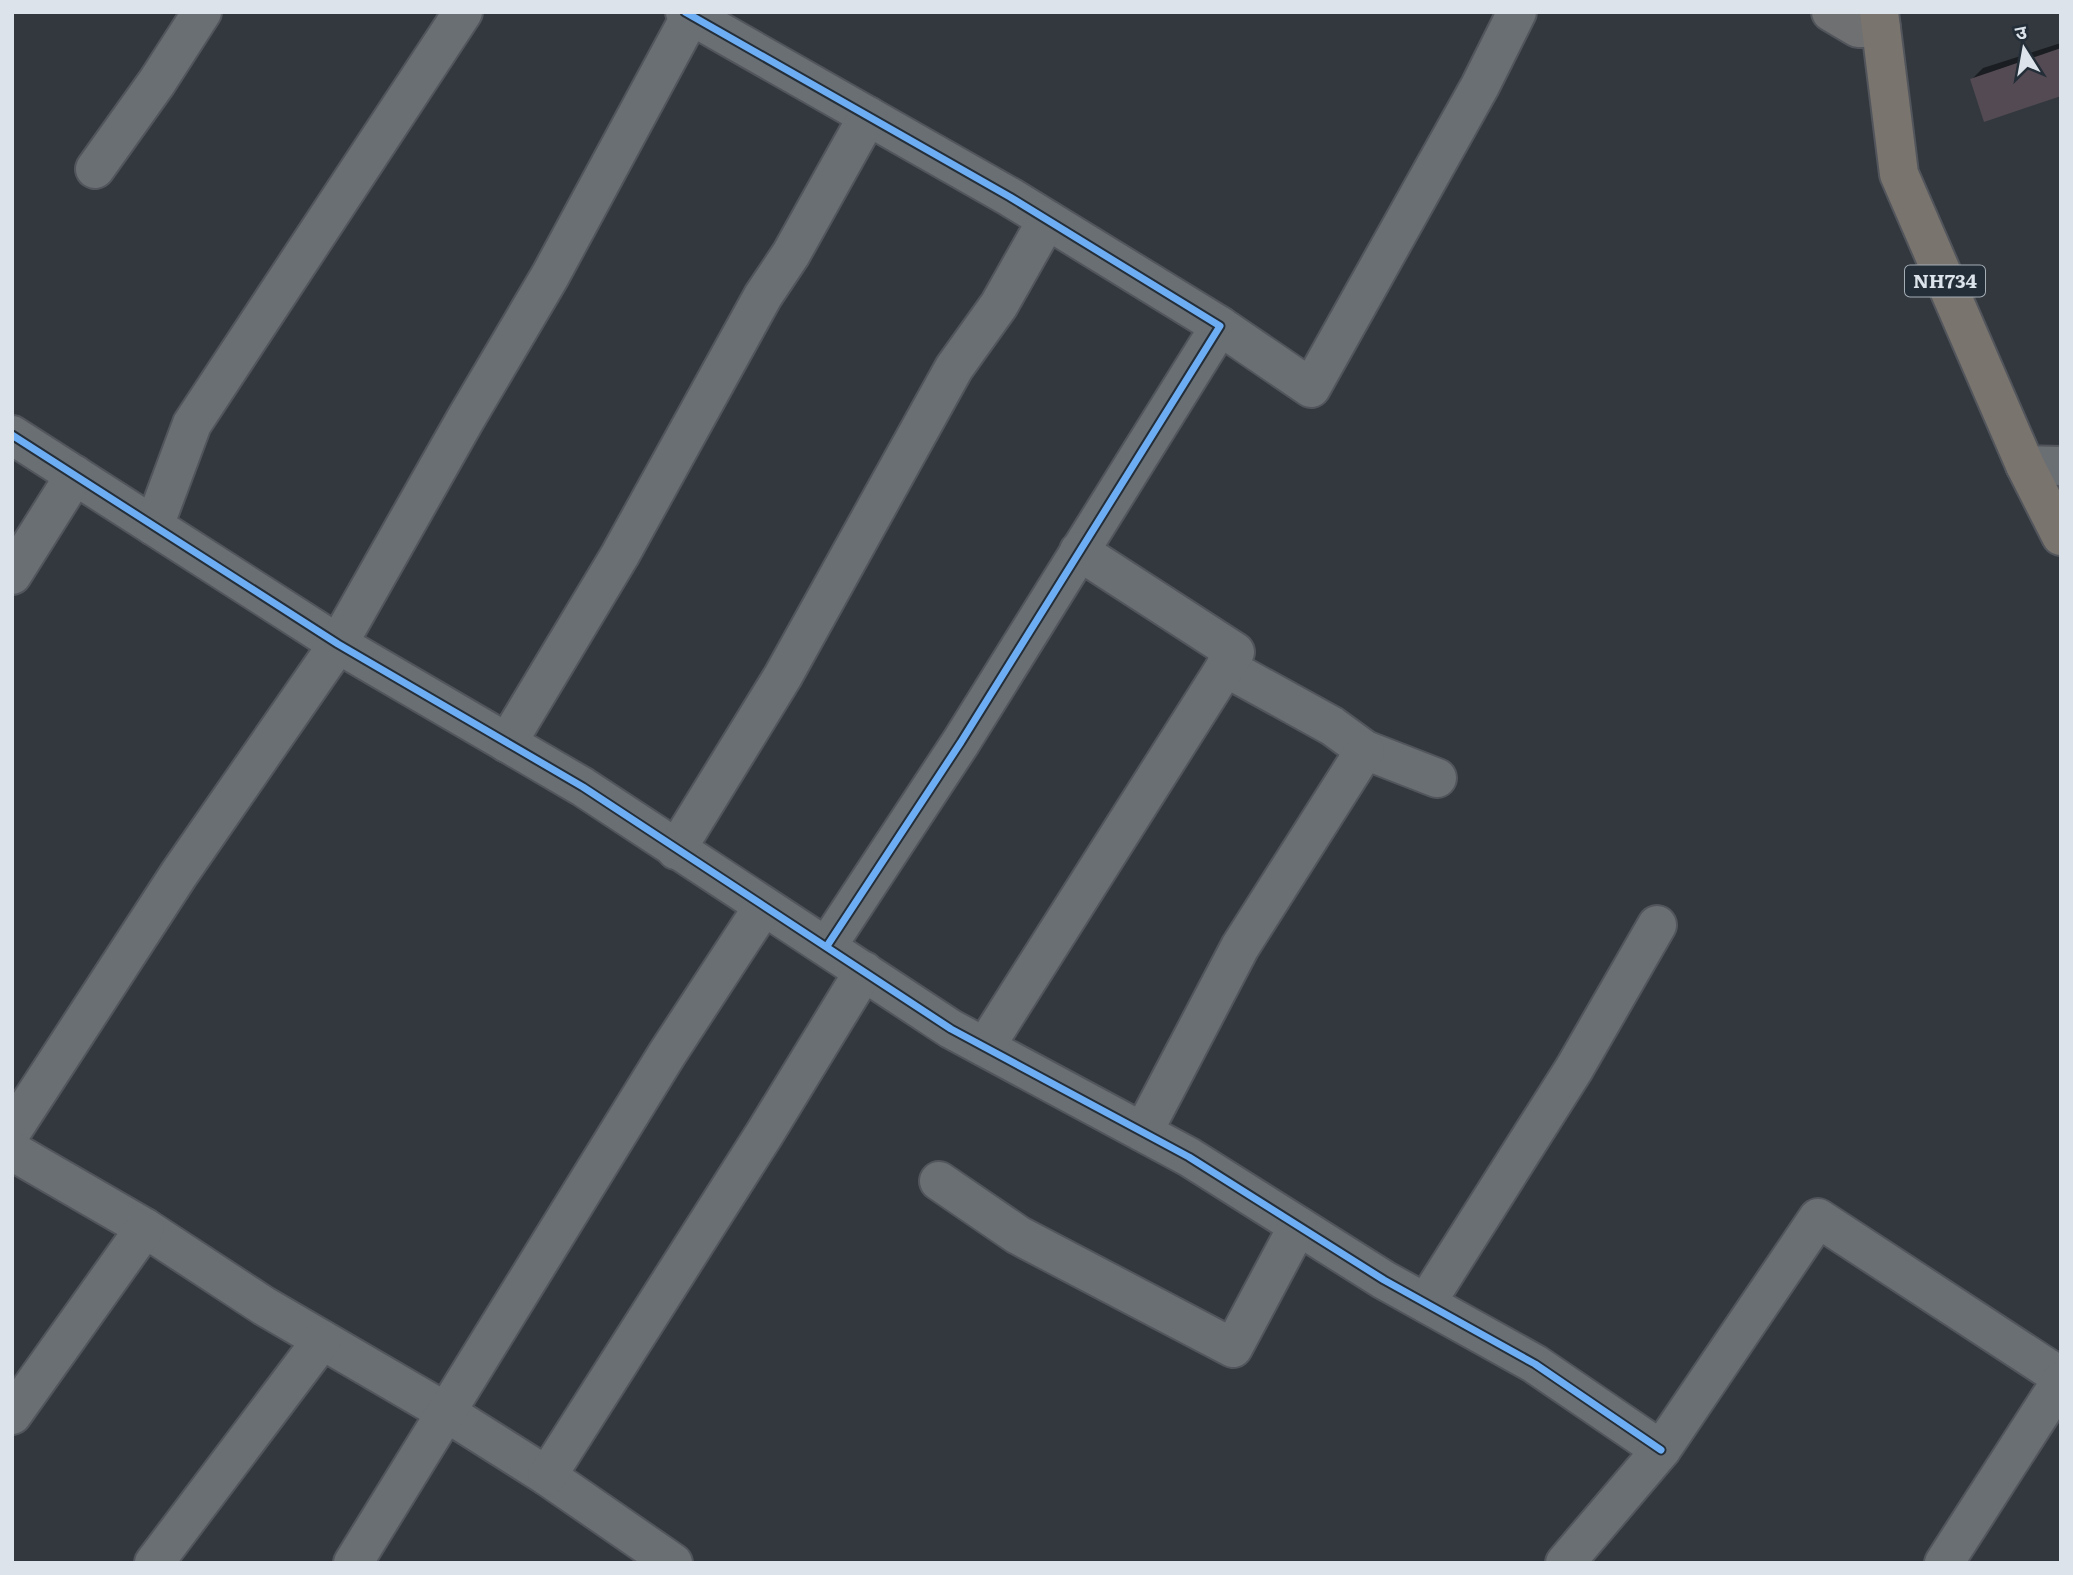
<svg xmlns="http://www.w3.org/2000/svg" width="2073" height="1575" font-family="Literata,'Noto Sans Devanagari',serif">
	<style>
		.shadow { fill: #0007 }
		.building { fill: #544a53 }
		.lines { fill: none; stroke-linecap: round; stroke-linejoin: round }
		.street-casing { stroke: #52565c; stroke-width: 42 }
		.secondary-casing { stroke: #52565c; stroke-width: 42 }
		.highway-casing { stroke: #52565c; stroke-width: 42 }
		.street { stroke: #6a6f74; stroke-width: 38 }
		.secondary { stroke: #6e7072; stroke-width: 38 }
		.highway { stroke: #7a746e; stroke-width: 38 }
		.cycleway-casing { stroke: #242e38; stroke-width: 11 }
		.cycleway { stroke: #6dadf4; stroke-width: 7 }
		.labels { text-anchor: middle; stroke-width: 5; stroke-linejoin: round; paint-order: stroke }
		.shield { fill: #242e38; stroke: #a5adb5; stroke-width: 2 }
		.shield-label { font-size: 19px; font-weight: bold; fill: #dce3ea }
	</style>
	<rect width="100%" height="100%" fill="#32383e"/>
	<polygon class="shadow" points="2061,43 2061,94 1972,79 1983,68"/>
	<polygon class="building" points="2061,48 2061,96 1984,122 1970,79"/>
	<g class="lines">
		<defs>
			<g id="street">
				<polyline points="685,12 1010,197 1220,326 961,742 827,946"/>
				<polyline points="95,169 157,82 202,12"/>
				<polyline points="1220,326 1311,388 1480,86 1517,12"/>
				<polyline points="12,435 338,644 583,787 951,1029 1189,1157 1384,1280 1535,1364 1661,1450"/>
				<polyline points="2025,465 2061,466"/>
				<polyline points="154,526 192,424 463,12"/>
				<polyline points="12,575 75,475"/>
				<polyline points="1225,667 1332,726 1365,750 1437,778"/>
				<polyline points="507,743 620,555 763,296 791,254 868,116"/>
				<polyline points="676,850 783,676 954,368 999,305 1047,220"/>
				<polyline points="985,1047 1235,652 1079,551"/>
				<polyline points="12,1131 179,874 338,644 465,420 550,276 691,15"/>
				<polyline points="1143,1132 1240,947 1365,750"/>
				<polyline points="12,1151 145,1228 264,1306 444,1411 547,1476 673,1563"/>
				<polyline points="939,1181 1018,1235 1233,1348 1298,1226"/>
				<polyline points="1426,1303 1574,1069 1657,925"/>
				<polyline points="12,1415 145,1228"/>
				<polyline points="547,1476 765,1133 864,971"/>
				<polyline points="154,1563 322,1340"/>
				<polyline points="353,1563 667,1054 763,907"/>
				<polyline points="1565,1563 1661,1450 1818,1218 2061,1377"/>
				<polyline points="1944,1563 2061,1381"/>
			</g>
			<polyline id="secondary" points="1831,12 1858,28 1881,28"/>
			<polyline id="highway" points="1879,12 1899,174 2025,465 2061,536"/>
		</defs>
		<use href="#street" class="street-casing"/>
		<use href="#secondary" class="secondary-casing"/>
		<use href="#highway" class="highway-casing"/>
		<use href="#street" class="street"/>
		<use href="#secondary" class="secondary"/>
		<use href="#highway" class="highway"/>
		<defs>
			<g id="cycleway">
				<polyline points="685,12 1010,197 1220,326 961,742 827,946"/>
				<polyline points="12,435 338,644 583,787 951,1029 1189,1157 1384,1280 1535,1364 1661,1450"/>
			</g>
		</defs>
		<use href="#cycleway" class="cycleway-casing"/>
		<use href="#cycleway" class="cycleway"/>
	</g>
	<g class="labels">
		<rect class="shield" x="1905" y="265.5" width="80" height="31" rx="5"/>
		<g class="shield-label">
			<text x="1945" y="288">NH734</text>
		</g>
	</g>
	<rect width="2073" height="1575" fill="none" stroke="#dce3ea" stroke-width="28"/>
	<g transform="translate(2024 49) rotate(349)" stroke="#242e38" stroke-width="5" paint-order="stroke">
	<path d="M0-5L12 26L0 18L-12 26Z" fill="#dce3ea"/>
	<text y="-10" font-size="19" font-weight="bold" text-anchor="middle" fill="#dce3ea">उ</text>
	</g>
</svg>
